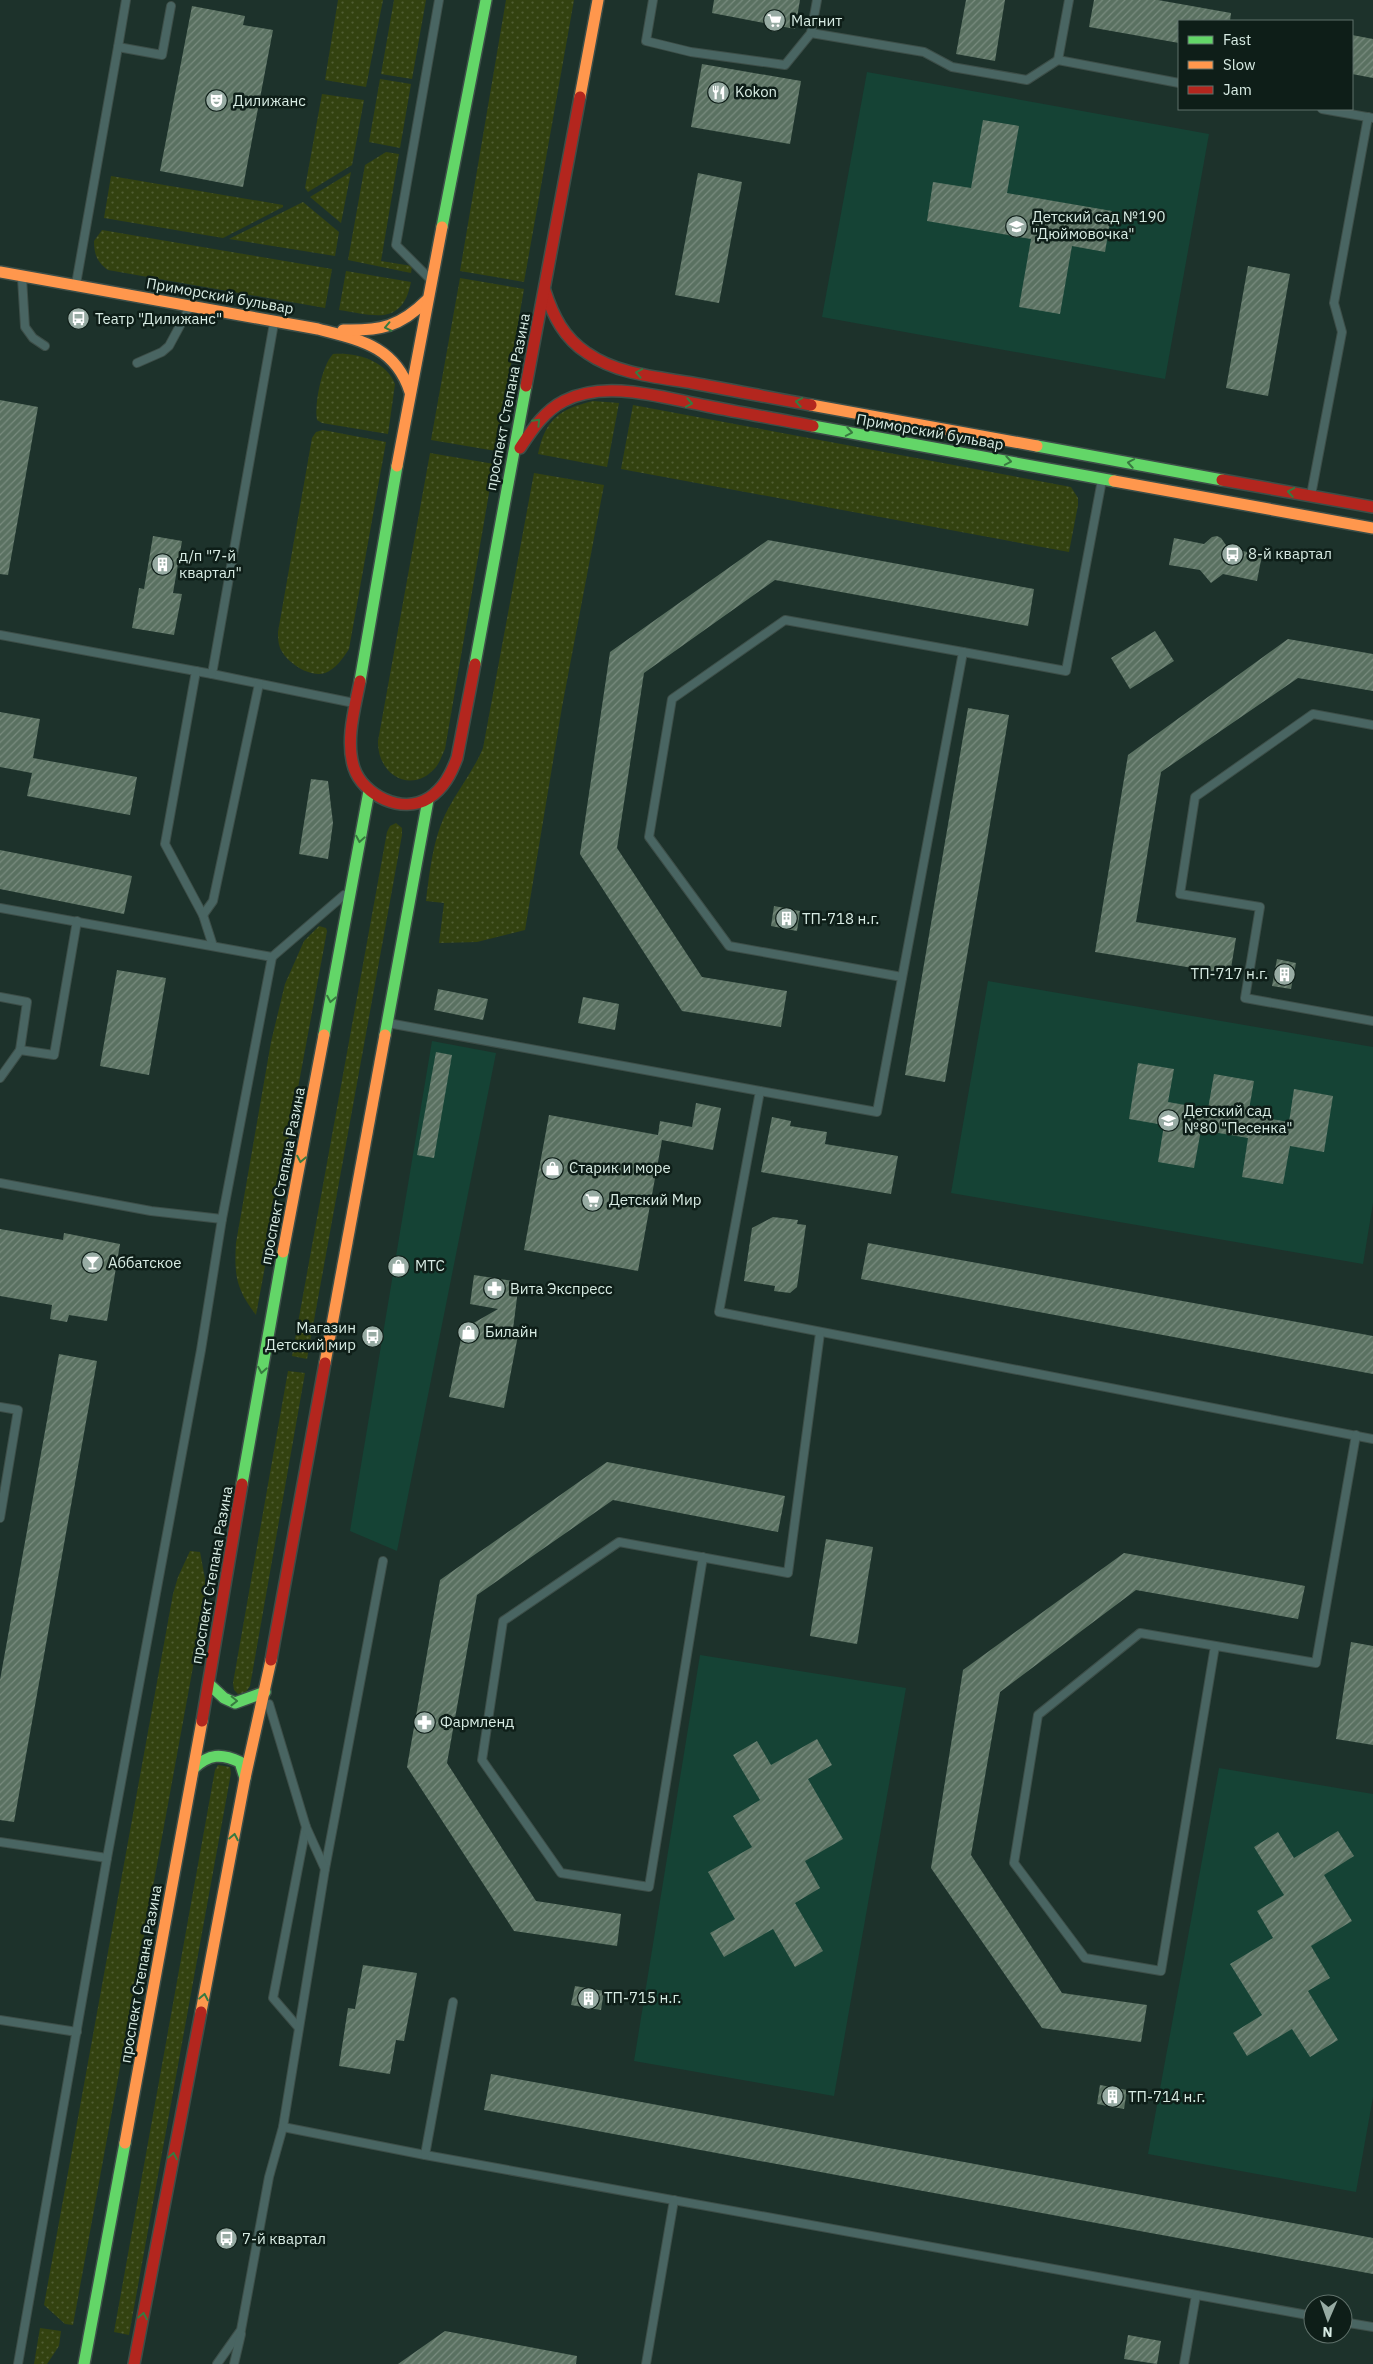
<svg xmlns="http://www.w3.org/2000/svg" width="1373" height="2364" font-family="'IBM Plex Sans',sans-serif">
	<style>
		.built { fill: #154335 }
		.grass { fill: url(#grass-dots) }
		.building { fill: url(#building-hatch) }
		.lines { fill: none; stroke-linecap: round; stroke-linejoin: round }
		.lane-casing { stroke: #3d4e48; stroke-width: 10 }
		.fast-casing { stroke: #3d4e48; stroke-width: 14 }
		.slow-casing { stroke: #3d4e48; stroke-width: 14 }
		.jam-casing { stroke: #3d4e48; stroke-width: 14 }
		.lane { stroke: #496562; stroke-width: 8 }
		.fast { stroke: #63d668; stroke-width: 11 }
		.slow { stroke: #ff974d; stroke-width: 11 }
		.jam { stroke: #b3261e; stroke-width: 11 }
		.oneway { stroke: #387a40 }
		.labels { text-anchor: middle; stroke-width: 5; stroke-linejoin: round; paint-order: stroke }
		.poi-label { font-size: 15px; fill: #d8ece4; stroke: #0e1e18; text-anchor: start }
		.street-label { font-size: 15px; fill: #d8ece4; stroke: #0e1e18 }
	</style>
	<defs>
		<pattern id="grass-dots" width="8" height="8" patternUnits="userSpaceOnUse" patternTransform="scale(1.25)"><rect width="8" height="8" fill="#334210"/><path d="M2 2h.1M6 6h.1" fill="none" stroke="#505d33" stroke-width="1.8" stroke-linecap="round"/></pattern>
		<pattern id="building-hatch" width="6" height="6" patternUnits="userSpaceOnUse" patternTransform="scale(1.25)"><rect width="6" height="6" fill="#5a7161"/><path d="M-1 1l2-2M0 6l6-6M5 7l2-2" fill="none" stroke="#798c7f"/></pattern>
	</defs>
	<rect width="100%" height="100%" fill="#1d322b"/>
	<g class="built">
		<polygon points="867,72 1209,134 1165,379 822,317"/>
		<polygon points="988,981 1373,1047 1373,1203 1363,1264 951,1193"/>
		<polygon points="432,1041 496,1053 397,1551 350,1531"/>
		<polygon points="700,1655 906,1688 834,2096 634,2061"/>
		<polygon points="1219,1768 1373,1794 1373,2097 1356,2192 1148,2154"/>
	</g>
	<g class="grass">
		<polygon points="338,0 383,0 366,87 325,80"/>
		<polygon points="394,0 426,0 412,79 381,74"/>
		<polygon points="506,0 574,0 524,282 460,271"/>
		<polygon points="380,79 411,84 400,148 369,142"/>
		<polygon points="322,94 364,100 352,165 308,192 305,188"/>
		<polygon points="386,152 399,154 381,261 412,266 411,273 348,260 365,165"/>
		<polygon points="351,172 341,223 310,197"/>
		<polygon points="111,176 283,205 283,207 223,238 104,218"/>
		<polygon points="303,202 339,232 335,256 229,239"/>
		<path d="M102,230L332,269L325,308L108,270C97,262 94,254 94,241Z"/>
		<path d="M346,271L411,282C402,327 374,315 339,310Z"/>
		<polygon points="460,278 524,289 496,451 431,440"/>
		<path d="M333,354C357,352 386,361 395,384L388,434L322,423L317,420C314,404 322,365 333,354Z"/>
		<path d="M593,401L619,403L607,467L538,454C545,419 560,409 593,401Z"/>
		<polygon points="633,405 1071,487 1078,498 1078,505 1069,552 621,469"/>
		<path d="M323,430L386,442L349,649C343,658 336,669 325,673C309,678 286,662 280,648C278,643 278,637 278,632L312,438L316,432Z"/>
		<path d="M430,453L494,464L445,749C442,755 440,762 436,767C413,795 377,776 378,741Z"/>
		<path d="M534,473L604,485L562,707L525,930L477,942L439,943L444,903L426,901C430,870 433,837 448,809C459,788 474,770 483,748Z"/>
		<polygon points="396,823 402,828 402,835 307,1359 292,1356 387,832 390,826"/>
		<path d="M319,926L326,928L327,931L256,1315C236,1289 234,1275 236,1243L271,1042L285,984L304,941Z"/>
		<polygon points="288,1371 305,1373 250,1686 246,1692 238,1694 234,1690 233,1683"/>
		<polygon points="190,1551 200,1552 205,1579 205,1601 73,2325 65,2324 44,2305 173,1594 178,1577"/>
		<polygon points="218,1765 230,1767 231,1773 129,2335 114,2332 215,1770"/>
		<polygon points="40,2328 61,2331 59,2346 47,2364 34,2364"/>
	</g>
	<g class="building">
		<polygon points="714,0 800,0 795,29 712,13"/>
		<polygon points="966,0 1005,0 995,61 956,54"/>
		<polygon points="1094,0 1158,0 1231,13 1230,21 1179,21 1179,43 1089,27"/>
		<polygon points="192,6 245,16 243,25 273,30 243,187 160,171"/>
		<polygon points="1352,35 1373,39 1373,78 1352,74"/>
		<polygon points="702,64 801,81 790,144 691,127"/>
		<polygon points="983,120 1019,126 1007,193 1112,211 1105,252 1072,246 1060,314 1019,307 1031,239 927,221 933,182 971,188"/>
		<polygon points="698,173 742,182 719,303 675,295"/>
		<polygon points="1248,266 1290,274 1268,396 1226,388"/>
		<polygon points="0,400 38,407 8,575 0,574"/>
		<polygon points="153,536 182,541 173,593 182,594 174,635 132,628 139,588 144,589"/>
		<polygon points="1217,536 1221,538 1228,548 1262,555 1257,581 1223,574 1211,583 1200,570 1169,565 1174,538 1204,544 1212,537"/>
		<polygon points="768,540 1034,589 1028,626 775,580 644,673 617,848 702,977 787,991 781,1027 682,1011 580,854 610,652"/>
		<polygon points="1155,631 1174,661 1130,689 1111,658"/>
		<polygon points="1288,639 1373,654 1373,691 1298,678 1161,772 1136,922 1236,938 1230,974 1095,952 1128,755"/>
		<polygon points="968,708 1009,715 945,1082 905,1075"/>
		<polygon points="0,712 40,719 33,758 137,777 130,815 27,796 32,773 0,767"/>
		<polygon points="311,779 328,781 333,823 328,859 299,854"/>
		<polygon points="0,850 132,876 124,914 0,889"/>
		<polygon points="774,906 800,911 797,931 771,926"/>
		<polygon points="1277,959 1296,963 1291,989 1272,986"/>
		<polygon points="117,970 166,978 149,1075 100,1066"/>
		<polygon points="438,989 488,999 483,1020 434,1010"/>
		<polygon points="583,997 619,1004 615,1030 578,1023"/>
		<polygon points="436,1052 452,1055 434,1158 417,1155"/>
		<polygon points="1138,1063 1174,1069 1168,1102 1208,1109 1214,1074 1254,1081 1248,1115 1289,1122 1294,1089 1333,1096 1324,1152 1290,1146 1283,1184 1242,1177 1248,1138 1201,1130 1194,1168 1158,1162 1164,1125 1129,1119"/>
		<polygon points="696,1103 721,1108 713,1150 662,1140 638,1271 524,1250 549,1115 658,1135 660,1121 692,1127"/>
		<polygon points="772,1117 791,1121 790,1126 827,1132 825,1144 898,1156 891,1194 761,1172"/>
		<polygon points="773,1217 798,1220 797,1224 806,1225 797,1287 790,1293 774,1291 775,1286 744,1281 752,1228"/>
		<polygon points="0,1229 63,1240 64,1233 120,1244 107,1321 69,1315 67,1322 50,1319 52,1305 0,1296"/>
		<polygon points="868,1243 1373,1336 1373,1374 861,1279"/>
		<polygon points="474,1275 519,1282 513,1329 519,1330 504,1408 449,1397 463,1329 498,1309 470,1304"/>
		<polygon points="59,1354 97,1361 14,1822 0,1820 0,1680"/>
		<polygon points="607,1462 785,1496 778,1532 613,1500 477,1595 447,1763 536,1901 621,1914 617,1946 514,1931 407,1767 440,1580"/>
		<polygon points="826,1539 873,1547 857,1644 810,1636"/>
		<polygon points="1124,1553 1305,1586 1298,1619 1136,1590 1000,1692 971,1855 1062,1993 1147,2005 1141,2042 1042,2028 931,1868 963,1670"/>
		<polygon points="1351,1642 1373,1646 1373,1745 1336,1739"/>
		<polygon points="817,1739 832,1765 808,1779 843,1839 805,1861 820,1888 795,1903 823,1951 795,1967 773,1929 724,1957 710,1933 735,1919 708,1872 752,1847 733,1816 760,1800 733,1755 757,1741 771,1765"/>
		<polygon points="1338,1831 1354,1856 1324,1875 1352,1921 1311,1946 1330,1978 1308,1991 1338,2040 1310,2057 1292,2029 1247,2056 1233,2033 1262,2015 1230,1964 1273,1938 1257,1911 1284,1895 1254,1847 1278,1832 1294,1858"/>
		<polygon points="363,1965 417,1973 404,2041 396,2040 390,2074 339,2066 348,2008 355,2009"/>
		<polygon points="575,1986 604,1991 601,2010 571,2005"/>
		<polygon points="491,2074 1373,2238 1373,2274 484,2110"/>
		<polygon points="1100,2085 1127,2090 1124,2109 1097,2104"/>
		<polygon points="445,2331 577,2356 576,2364 398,2364"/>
		<polygon points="1128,2335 1161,2341 1157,2364 1124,2359"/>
	</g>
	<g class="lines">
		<defs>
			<g id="lane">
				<polyline points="653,0 646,41 691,52 785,65 811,33 924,52 952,67 1027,80 1058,60 1179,83"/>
				<polyline points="811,33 817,0"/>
				<polyline points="118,47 126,0"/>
				<polyline points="1058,60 1069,0"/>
				<polyline points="1322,109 1373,118"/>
				<polyline points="22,278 25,327 33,338 45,346"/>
				<polyline points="429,278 396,245 439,0"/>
				<polyline points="76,284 118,47 162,55 171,6"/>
				<polyline points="274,323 212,674 354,703"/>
				<polyline points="137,363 162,352 169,346 190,307"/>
				<polyline points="1311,495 1342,332 1334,303 1368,117"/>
				<polyline points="0,635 212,674"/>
				<polyline points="196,671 165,844 203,915 213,946"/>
				<polyline points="1373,725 1313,714 1195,797 1180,894 1260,907 1245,998 1373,1021"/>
				<polyline points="0,908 272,957"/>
				<polyline points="203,915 213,901 259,684"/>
				<polyline points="902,977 729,946 649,837 672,699 785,620 963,652"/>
				<polyline points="0,997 27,1002 20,1050"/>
				<polyline points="388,1023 760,1091 719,1312 1373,1439"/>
				<polyline points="0,1078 20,1050 54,1055 77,921"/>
				<polyline points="760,1091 877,1112 963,652 1066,671 1102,480"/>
				<polyline points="0,1183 151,1211 222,1219"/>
				<polyline points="0,1407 18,1410 0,1518"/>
				<polyline points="703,1557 649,1887 561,1873 482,1760 503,1621 619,1542 788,1573 820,1333"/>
				<polyline points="1215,1646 1161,1971 1085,1958 1014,1863 1038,1715 1140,1633 1316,1663 1356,1435"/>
				<polyline points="0,1842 107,1858"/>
				<polyline points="325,1869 383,1561"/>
				<polyline points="0,2020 77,2032"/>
				<polyline points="298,2027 273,1998 306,1827"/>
				<polyline points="283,2127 425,2155 1313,2316"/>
				<polyline points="425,2155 453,2002"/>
				<polyline points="1343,2322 1373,2327"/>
				<polyline points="18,2364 107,1858 201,1350 222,1219 272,957 344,895"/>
				<polyline points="217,2364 241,2330 269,2177 283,2127 325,1869 306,1827 269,1704"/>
				<polyline points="234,2364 241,2334"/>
				<polyline points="646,2364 674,2200"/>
				<polyline points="1184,2364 1196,2295"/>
			</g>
			<g id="fast">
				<polyline points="442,227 486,0"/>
				<polyline points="813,426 1114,481"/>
				<polyline points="1037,446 1222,480"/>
				<polyline points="475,664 526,386"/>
				<polyline points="360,681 397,466"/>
				<polyline points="324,1035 369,791"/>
				<polyline points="385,1035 428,800"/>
				<polyline points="242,1484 283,1252"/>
				<polyline points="209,1684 224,1698 235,1703 265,1692"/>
				<path d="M194,1768C209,1754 221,1753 240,1762L245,1778"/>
				<polyline points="84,2364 125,2143"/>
			</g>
			<g id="slow">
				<polyline points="580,97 598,0"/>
				<path d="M0,272L318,329C360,340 395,346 410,392"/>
				<path d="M343,330C380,331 400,327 427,300"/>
				<polyline points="811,405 1037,446"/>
				<polyline points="397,466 442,227"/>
				<polyline points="1114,481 1373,528"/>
				<polyline points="283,1252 324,1035"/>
				<polyline points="325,1363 385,1035"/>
				<polyline points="201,2012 245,1778 271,1660"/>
				<polyline points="125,2143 202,1721"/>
			</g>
			<g id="jam">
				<path d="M545,291C553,316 564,338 587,353C617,374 656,377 692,383C732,390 771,398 811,405"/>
				<polyline points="526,386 580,97"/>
				<path d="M520,448C532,430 544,411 564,401C606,379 663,398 707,406C742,413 777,419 813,426"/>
				<polyline points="1222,480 1373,507"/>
				<path d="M360,681C355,707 345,741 354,768C363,795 402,815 429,798C444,788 451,774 457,758L475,664"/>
				<polyline points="271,1660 325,1363"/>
				<polyline points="202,1721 242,1484"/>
				<polyline points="134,2364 201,2012"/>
			</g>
		</defs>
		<use href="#lane" class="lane-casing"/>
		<use href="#fast" class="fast-casing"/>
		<use href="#slow" class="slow-casing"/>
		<use href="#jam" class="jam-casing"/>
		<use href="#lane" class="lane"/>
		<use href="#fast" class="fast"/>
		<use href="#slow" class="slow"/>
		<use href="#jam" class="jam"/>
	</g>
	<defs><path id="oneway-chevron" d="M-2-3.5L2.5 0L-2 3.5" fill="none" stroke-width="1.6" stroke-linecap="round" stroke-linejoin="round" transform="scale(1.25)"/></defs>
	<g class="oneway">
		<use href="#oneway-chevron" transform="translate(388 327) rotate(168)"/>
		<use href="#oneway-chevron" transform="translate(639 373) rotate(-169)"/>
		<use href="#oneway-chevron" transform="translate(799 402) rotate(-170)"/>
		<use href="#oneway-chevron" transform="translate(689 403) rotate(10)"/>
		<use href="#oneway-chevron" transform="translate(537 422) rotate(-46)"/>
		<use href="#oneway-chevron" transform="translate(849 432) rotate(10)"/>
		<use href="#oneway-chevron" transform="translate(1008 461) rotate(10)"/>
		<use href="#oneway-chevron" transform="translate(1131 463) rotate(-170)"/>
		<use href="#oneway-chevron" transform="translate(1291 492) rotate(-170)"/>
		<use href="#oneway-chevron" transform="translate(360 839) rotate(100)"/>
		<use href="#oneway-chevron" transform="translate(331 999) rotate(101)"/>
		<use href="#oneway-chevron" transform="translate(301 1159) rotate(101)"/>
		<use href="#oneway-chevron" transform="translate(262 1370) rotate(100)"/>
		<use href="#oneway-chevron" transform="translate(234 1701) rotate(1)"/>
		<use href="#oneway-chevron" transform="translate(234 1837) rotate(-79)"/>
		<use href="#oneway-chevron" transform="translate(204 1997) rotate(-79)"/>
		<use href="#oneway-chevron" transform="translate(173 2156) rotate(-79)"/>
		<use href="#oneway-chevron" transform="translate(143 2316) rotate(-79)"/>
	</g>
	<defs>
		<symbol id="supermarket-disc" viewBox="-11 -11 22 22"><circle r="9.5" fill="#97aba3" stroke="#0e1e18"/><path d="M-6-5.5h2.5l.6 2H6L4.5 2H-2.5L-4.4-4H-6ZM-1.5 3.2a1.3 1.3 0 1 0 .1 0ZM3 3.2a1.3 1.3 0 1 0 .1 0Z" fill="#fff"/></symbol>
		<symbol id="restaurant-disc" viewBox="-11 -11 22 22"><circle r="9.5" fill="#97aba3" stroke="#0e1e18"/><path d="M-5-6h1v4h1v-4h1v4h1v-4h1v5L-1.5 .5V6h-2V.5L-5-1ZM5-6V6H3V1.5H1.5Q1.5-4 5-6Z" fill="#fff"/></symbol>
		<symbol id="theatre-disc" viewBox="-11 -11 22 22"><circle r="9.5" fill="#97aba3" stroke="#0e1e18"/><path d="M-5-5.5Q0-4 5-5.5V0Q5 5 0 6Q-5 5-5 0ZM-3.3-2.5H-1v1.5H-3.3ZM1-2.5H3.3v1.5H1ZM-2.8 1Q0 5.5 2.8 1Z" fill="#fff"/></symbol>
		<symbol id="school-disc" viewBox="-11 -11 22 22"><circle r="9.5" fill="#97aba3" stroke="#0e1e18"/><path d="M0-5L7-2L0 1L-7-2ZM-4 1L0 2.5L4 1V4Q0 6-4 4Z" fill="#fff"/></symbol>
		<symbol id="bus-disc" viewBox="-11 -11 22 22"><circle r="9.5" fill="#97aba3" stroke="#0e1e18"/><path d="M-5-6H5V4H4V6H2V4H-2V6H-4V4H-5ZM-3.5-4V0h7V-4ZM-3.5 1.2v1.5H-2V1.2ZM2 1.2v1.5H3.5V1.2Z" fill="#fff"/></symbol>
		<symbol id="building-disc" viewBox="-11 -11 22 22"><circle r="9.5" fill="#97aba3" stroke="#0e1e18"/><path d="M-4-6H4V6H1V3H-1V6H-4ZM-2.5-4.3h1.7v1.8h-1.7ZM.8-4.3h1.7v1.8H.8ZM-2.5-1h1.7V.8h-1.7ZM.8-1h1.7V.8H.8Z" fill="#fff"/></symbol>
		<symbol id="shop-disc" viewBox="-11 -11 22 22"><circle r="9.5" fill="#97aba3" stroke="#0e1e18"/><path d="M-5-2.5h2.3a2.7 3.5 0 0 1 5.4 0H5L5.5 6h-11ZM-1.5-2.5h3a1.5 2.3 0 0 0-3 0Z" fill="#fff"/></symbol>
		<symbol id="bar-disc" viewBox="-11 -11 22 22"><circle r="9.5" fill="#97aba3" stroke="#0e1e18"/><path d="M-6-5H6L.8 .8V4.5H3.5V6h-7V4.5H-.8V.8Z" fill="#fff"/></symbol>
		<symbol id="pharmacy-disc" viewBox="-11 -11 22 22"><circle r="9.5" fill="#97aba3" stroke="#0e1e18"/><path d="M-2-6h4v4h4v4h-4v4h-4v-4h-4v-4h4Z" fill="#fff"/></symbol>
	</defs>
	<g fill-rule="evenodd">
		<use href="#supermarket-disc" x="762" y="8" width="25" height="25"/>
		<use href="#restaurant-disc" x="706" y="80" width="25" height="25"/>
		<use href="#theatre-disc" x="204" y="88" width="25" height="25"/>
		<use href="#school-disc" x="1004" y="214" width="25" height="25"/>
		<use href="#bus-disc" x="66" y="306" width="25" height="25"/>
		<use href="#bus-disc" x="1220" y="542" width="25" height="25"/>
		<use href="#building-disc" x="150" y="552" width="25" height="25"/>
		<use href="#building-disc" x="774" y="906" width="25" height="25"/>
		<use href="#building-disc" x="1272" y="962" width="25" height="25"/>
		<use href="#school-disc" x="1156" y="1108" width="25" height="25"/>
		<use href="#shop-disc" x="540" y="1156" width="25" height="25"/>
		<use href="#supermarket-disc" x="580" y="1188" width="25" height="25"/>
		<use href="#bar-disc" x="80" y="1250" width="25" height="25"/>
		<use href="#shop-disc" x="386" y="1254" width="25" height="25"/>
		<use href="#pharmacy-disc" x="482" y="1276" width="25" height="25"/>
		<use href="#shop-disc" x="456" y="1320" width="25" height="25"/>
		<use href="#bus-disc" x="360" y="1324" width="25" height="25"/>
		<use href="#pharmacy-disc" x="412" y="1710" width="25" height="25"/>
		<use href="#building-disc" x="576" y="1986" width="25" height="25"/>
		<use href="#building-disc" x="1100" y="2084" width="25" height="25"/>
		<use href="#bus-disc" x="214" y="2226" width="25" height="25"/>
	</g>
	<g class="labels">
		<g class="poi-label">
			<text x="791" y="26">Магнит</text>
			<text x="735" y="97">Kokon</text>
			<text x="233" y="106">Дилижанс</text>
			<text x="1032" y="222">Детский сад №190<tspan x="1032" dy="17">"Дюймовочка"</tspan></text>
			<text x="95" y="324">Театр "Дилижанс"</text>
			<text x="1248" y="559">8-й квартал</text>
			<text x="179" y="561">д/п "7-й<tspan x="179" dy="17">квартал"</tspan></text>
			<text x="802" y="924">ТП-718 н.г.</text>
			<text x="1268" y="979" text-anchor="end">ТП-717 н.г.</text>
			<text x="1184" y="1116">Детский сад<tspan x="1184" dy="17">№80 "Песенка"</tspan></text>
			<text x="569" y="1173">Старик и море</text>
			<text x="609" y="1205">Детский Мир</text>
			<text x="108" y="1268">Аббатское</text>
			<text x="415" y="1271">МТС</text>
			<text x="510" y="1294">Вита Экспресс</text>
			<text x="356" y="1333" text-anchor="end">Магазин<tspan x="356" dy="17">Детский мир</tspan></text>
			<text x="485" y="1337">Билайн</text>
			<text x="440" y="1727">Фармленд</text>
			<text x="604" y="2003">ТП-715 н.г.</text>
			<text x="1128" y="2102">ТП-714 н.г.</text>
			<text x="242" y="2244">7-й квартал</text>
		</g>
		<g class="street-label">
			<text transform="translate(220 296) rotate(10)" y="5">Приморский бульвар</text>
			<text transform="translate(508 402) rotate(-79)" y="5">проспект Степана Разина</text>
			<text transform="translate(930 432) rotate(10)" y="5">Приморский бульвар</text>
			<text transform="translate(283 1176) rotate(-79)" y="5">проспект Степана Разина</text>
			<text transform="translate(212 1575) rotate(-80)" y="5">проспект Степана Разина</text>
			<text transform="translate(141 1974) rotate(-80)" y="5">проспект Степана Разина</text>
		</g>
	</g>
	<rect x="1178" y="20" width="175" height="90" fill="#0e1e18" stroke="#5f706a"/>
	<rect x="1188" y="36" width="25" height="8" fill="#63d668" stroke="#5f706a"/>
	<text x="1223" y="45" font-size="15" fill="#d8ece4">Fast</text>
	<rect x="1188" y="61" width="25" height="8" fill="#ff974d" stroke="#5f706a"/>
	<text x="1223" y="70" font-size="15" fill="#d8ece4">Slow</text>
	<rect x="1188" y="86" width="25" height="8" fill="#b3261e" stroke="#5f706a"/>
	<text x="1223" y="95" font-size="15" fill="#d8ece4">Jam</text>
	<g transform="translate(1328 2319) rotate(182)"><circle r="24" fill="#0e1e18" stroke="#5f706a"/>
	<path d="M0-4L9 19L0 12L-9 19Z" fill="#97aba3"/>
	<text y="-8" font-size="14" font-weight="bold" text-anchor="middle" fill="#d8ece4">N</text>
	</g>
</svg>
